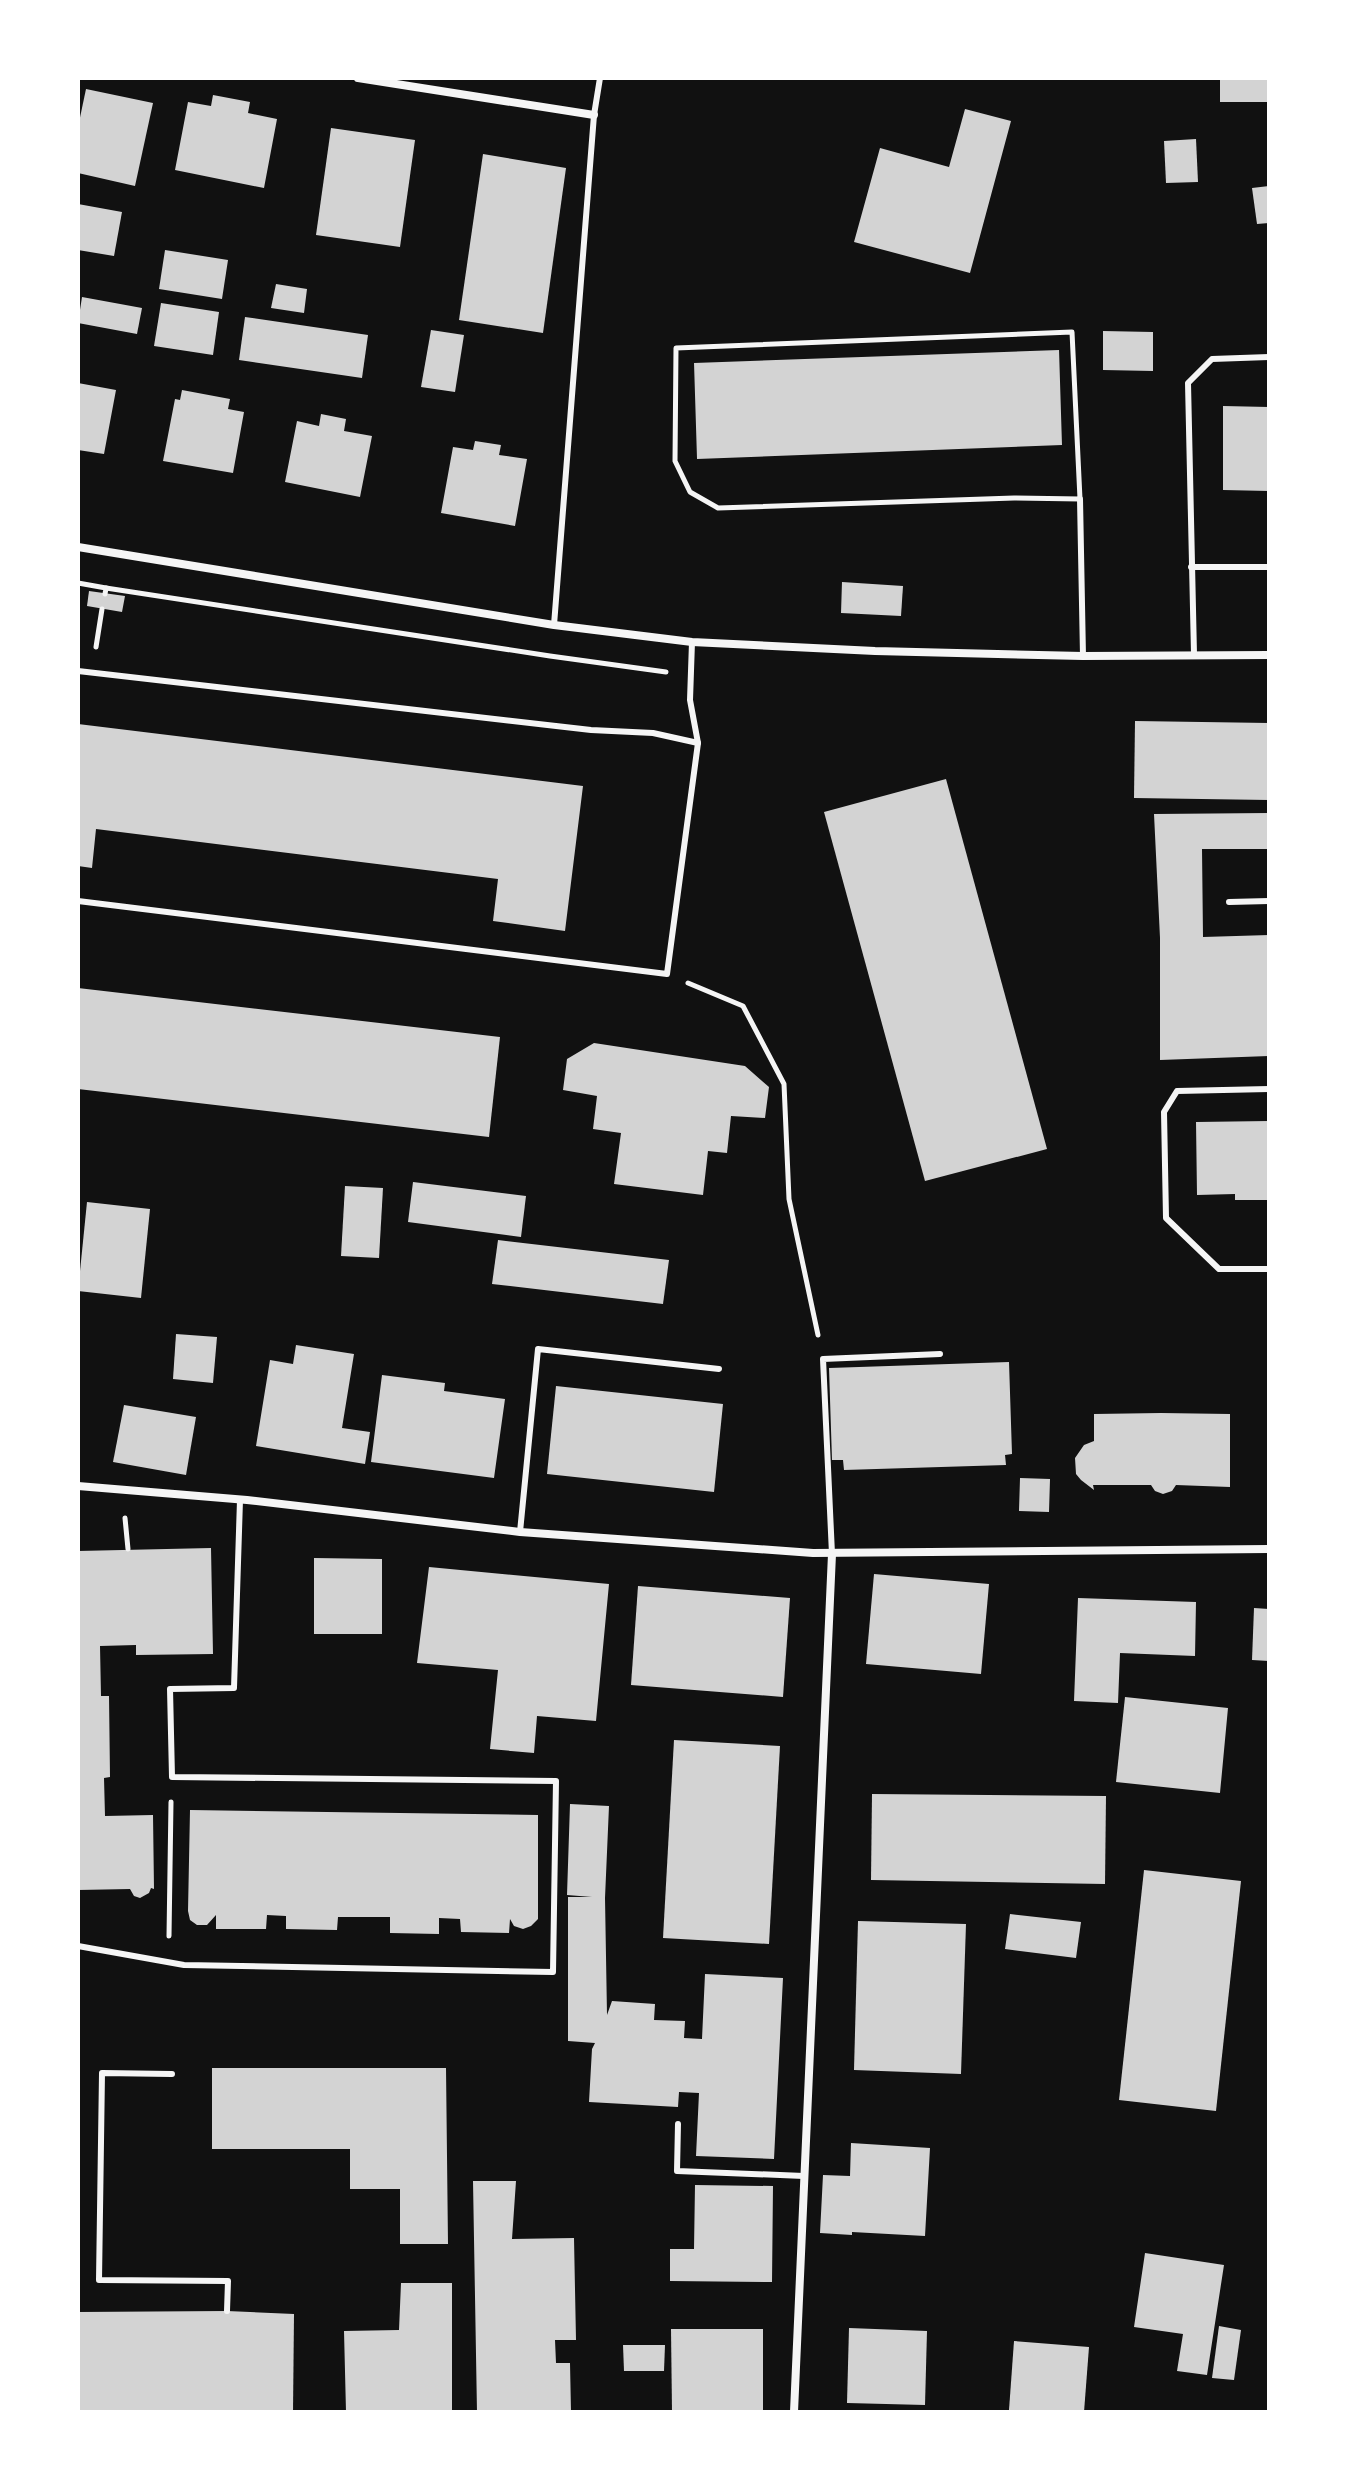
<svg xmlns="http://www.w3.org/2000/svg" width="1347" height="2490" font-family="'Roboto Condensed',sans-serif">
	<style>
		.building { fill: #d3d3d3 }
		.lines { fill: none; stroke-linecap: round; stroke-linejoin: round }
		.path { stroke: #f5f5f5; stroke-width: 5 }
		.service { stroke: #f5f5f5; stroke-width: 6 }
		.minor { stroke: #f5f5f5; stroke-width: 8 }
	</style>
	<rect width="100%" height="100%" fill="#111"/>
	<g class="building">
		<rect x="1220" y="78" width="49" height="24"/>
		<polygon points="86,89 153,103 135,186 78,173 78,127"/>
		<polygon points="213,95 250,102 248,113 277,119 264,188 175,170 188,102 211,106"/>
		<polygon points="965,109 1011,121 970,273 854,242 880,148 949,167"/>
		<polygon points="331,128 415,140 400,247 316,235"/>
		<polygon points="1196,139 1198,182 1166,183 1164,141"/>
		<polygon points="483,154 566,168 543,333 459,320"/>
		<polygon points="1269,186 1269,223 1257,224 1252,188"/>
		<polygon points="78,204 122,212 114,256 78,250"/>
		<polygon points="165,250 228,260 222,299 159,289"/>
		<polygon points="276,284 307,289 304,313 271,308"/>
		<polygon points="82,297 142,308 137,334 78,323"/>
		<polygon points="161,303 219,312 213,355 154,346"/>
		<polygon points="245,317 368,335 362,378 239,360"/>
		<polygon points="431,330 464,335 455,392 421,387"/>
		<polygon points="1103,331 1153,332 1153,371 1103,370"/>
		<polygon points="1059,350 1062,445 697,459 694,363"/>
		<polygon points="78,383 116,390 104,454 78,450"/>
		<polygon points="182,390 230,399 228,409 244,412 233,473 163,461 175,399 180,400"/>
		<polygon points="1223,406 1269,407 1269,491 1223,490"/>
		<polygon points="321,414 346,419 344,431 372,436 360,497 285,482 297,421 319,426"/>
		<polygon points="475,441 501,445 499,455 527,459 515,526 441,513 453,447 473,450"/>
		<polygon points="842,582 903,586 901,616 841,613"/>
		<polygon points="89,591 125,596 122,612 87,606"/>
		<polygon points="1135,721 1269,723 1269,800 1134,798"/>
		<polygon points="78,724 583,786 565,931 493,921 498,879 96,829 92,868 78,866"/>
		<polygon points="946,779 1047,1149 925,1181 824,812"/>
		<polygon points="1269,813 1269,849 1202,849 1203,937 1269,935 1269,1056 1160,1060 1160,938 1154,814"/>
		<polygon points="78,988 500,1037 489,1137 78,1089"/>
		<polygon points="594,1043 745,1066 769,1087 765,1118 731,1116 727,1153 708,1151 703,1195 614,1184 621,1133 593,1129 597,1096 563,1090 567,1059"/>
		<polygon points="1269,1121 1269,1200 1235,1200 1235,1194 1197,1195 1196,1122"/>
		<polygon points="413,1182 526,1196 521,1237 408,1222"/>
		<polygon points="345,1186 383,1188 379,1258 341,1256"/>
		<polygon points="87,1202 150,1209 141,1298 78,1291"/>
		<polygon points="498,1240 669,1260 663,1304 492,1284"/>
		<polygon points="176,1334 217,1337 213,1383 173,1379"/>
		<polygon points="296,1345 354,1354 342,1428 370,1432 365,1464 256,1446 270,1360 293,1364"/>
		<polygon points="1009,1362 1012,1454 1005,1455 1006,1465 844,1470 843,1460 832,1460 829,1368"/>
		<polygon points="382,1375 445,1383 444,1391 505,1399 494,1478 371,1462"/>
		<polygon points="556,1386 723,1404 714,1492 547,1474"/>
		<polygon points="124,1405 196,1417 186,1475 113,1462"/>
		<polygon points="1161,1413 1230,1414 1230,1487 1176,1485 1172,1491 1163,1494 1155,1491 1151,1485 1093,1485 1094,1490 1081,1480 1076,1474 1075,1458 1084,1445 1094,1441 1094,1414"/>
		<polygon points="1020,1478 1050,1479 1049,1512 1019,1511"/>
		<polygon points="211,1548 213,1654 136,1655 136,1645 100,1646 101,1696 109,1696 110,1777 104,1778 105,1816 153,1815 154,1889 151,1888 149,1893 140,1898 134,1896 130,1889 78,1890 78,1551"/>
		<polygon points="314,1558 382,1559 382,1634 314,1634"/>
		<polygon points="429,1567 609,1584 596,1721 537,1716 534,1753 490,1749 498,1670 417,1663"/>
		<polygon points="874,1574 989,1584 981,1674 866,1664"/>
		<polygon points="638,1586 790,1598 783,1697 631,1685"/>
		<polygon points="1078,1598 1196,1602 1195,1656 1120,1653 1118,1703 1074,1701"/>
		<polygon points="1254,1608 1269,1609 1269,1661 1252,1660"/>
		<polygon points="1125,1697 1228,1708 1220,1793 1116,1782"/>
		<polygon points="674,1740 780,1746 769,1944 663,1938"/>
		<polygon points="872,1794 1106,1796 1105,1884 871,1880"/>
		<polygon points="570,1804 609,1806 605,1898 607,2015 612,2001 655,2004 654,2020 685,2021 684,2038 702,2039 705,1974 783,1978 774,2159 696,2156 699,2093 679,2092 678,2107 589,2102 592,2049 595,2043 568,2041 568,1897 592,1897 567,1895"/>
		<polygon points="190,1810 538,1815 538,1919 531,1926 523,1929 514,1926 510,1919 509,1933 461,1932 460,1919 439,1918 439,1934 390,1933 390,1917 338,1917 337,1930 286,1929 286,1916 267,1915 266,1929 216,1929 216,1915 207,1925 197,1925 190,1920 188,1911"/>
		<polygon points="1144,1870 1241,1881 1216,2111 1119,2100"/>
		<polygon points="1010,1914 1081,1922 1076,1958 1005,1949"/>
		<polygon points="858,1921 966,1924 961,2074 854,2070"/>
		<polygon points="212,2068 446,2068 448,2244 400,2244 400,2189 350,2189 350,2149 212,2149"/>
		<polygon points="851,2143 930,2148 925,2236 852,2232 852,2235 820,2233 823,2175 850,2176"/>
		<polygon points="473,2181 516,2181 512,2239 574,2238 576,2340 555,2340 556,2363 570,2363 571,2412 477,2412"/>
		<polygon points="695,2185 773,2186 772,2282 670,2281 670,2249 694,2249"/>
		<polygon points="1145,2253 1224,2265 1207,2375 1177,2371 1183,2334 1134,2327"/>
		<polygon points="401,2283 452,2283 452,2412 346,2412 344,2331 399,2330"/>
		<polygon points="227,2311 294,2314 293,2412 78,2412 78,2312"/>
		<polygon points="1219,2326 1241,2330 1234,2380 1212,2378"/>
		<polygon points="849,2328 927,2331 925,2405 847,2403"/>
		<polygon points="671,2329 763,2329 763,2412 672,2412"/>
		<polygon points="1014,2341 1089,2347 1084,2412 1009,2410"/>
		<polygon points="623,2345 665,2345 664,2371 624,2371"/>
	</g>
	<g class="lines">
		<g class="path">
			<polygon points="1072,332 1080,499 1014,498 718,508 690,492 675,461 676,348"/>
			<polyline points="78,583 106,588 105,594"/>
			<polyline points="106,588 550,656 666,672"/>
			<polyline points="96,647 102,609"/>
			<polyline points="688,983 743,1006 784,1084 789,1199 818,1335"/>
			<polyline points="125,1518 128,1549"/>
			<polyline points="169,1936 171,1802"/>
		</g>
		<g class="service">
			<polyline points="1080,499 1083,656"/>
			<polyline points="1191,567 1269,567"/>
			<polyline points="554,625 594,115 600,78"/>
			<polyline points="1194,654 1188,383 1212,359 1269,357"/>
			<polyline points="78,671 591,730 653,733 698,743 690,700 692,642"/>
			<polyline points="78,901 667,974 698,743"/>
			<polyline points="1229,902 1269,901"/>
			<polyline points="1269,1089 1177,1091 1164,1112 1166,1218 1219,1269 1269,1269"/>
			<polyline points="520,1532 538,1349 719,1369"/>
			<polyline points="832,1554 823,1359 940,1354"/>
			<polyline points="78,1946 184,1965 553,1972 556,1781 172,1777 170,1689 234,1688 240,1500"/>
			<polyline points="172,2074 102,2073 99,2280 228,2281 227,2311"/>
			<polyline points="678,2124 677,2171 804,2176"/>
		</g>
		<g class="minor">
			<polyline points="358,78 594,115"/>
			<polyline points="78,547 554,625 692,642 875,651 1083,656 1269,655"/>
			<polyline points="78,1486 247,1500 520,1532 813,1553 1269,1549"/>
			<polyline points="794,2412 832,1554"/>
		</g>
	</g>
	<rect width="1347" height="2490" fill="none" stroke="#ffffff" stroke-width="160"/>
</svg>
